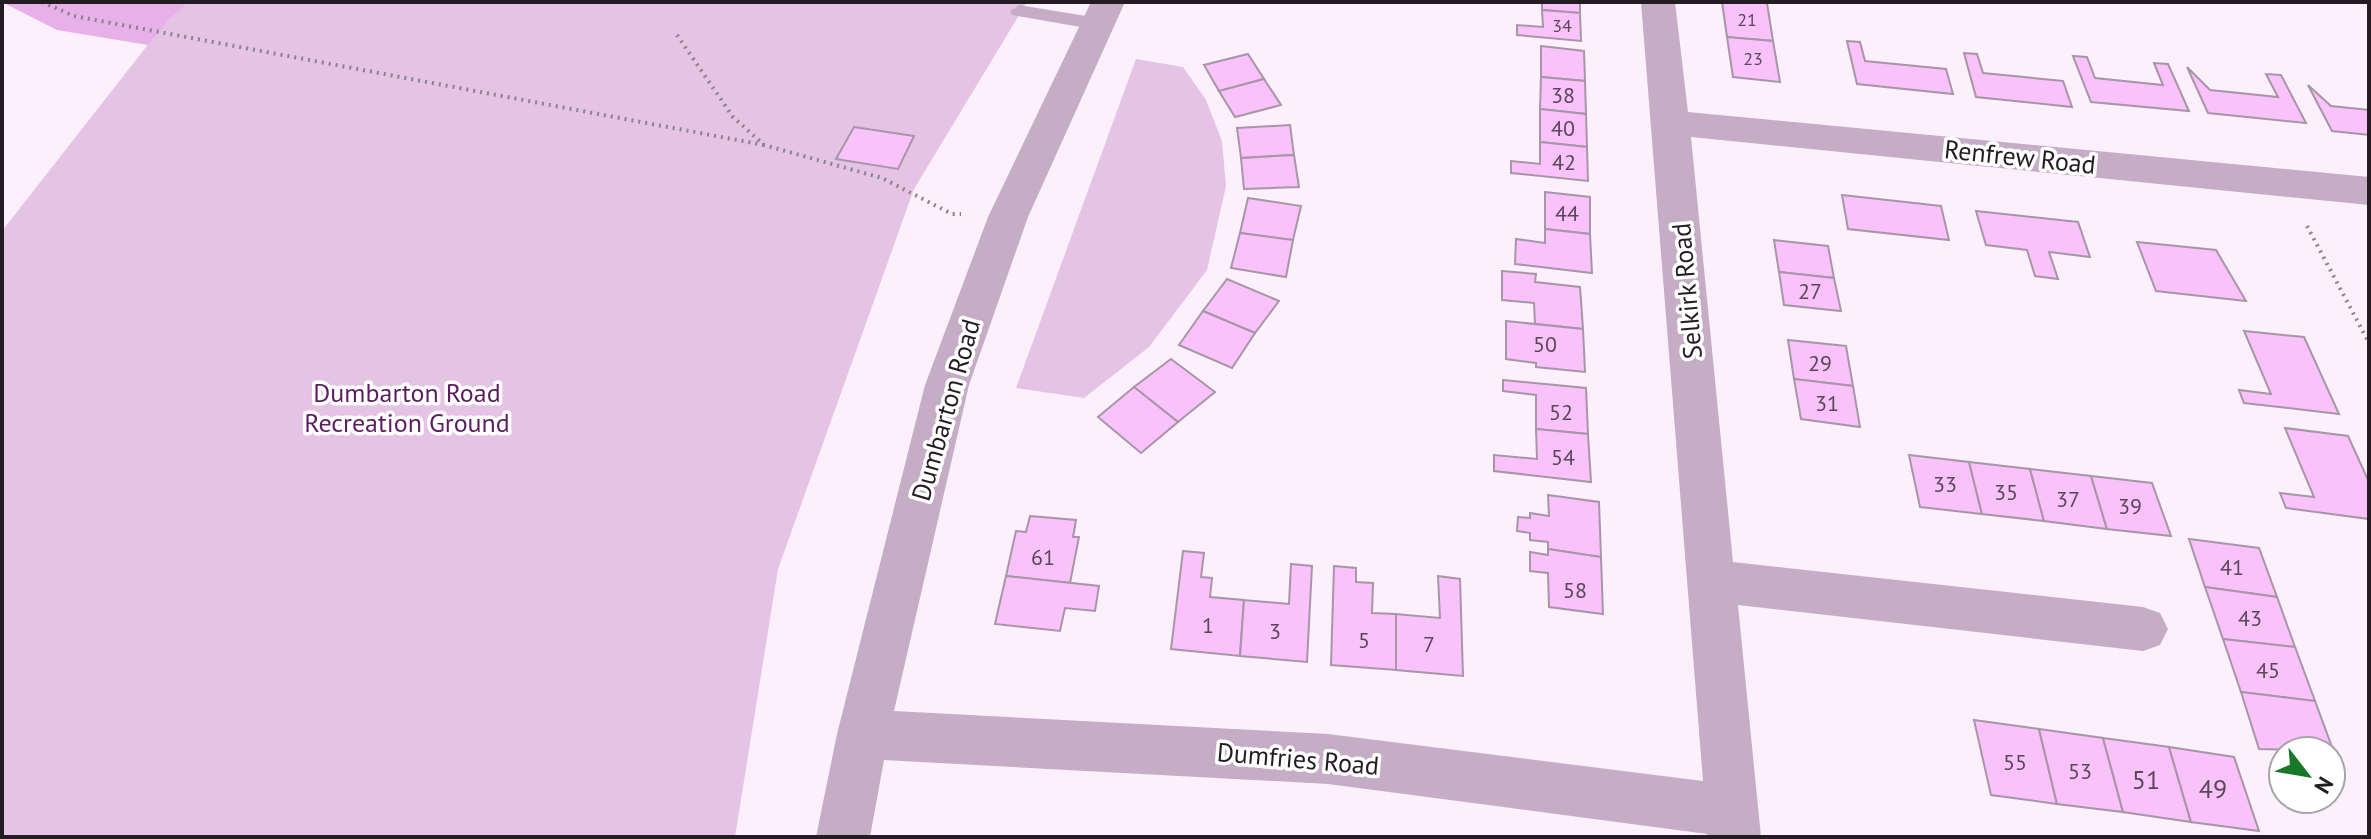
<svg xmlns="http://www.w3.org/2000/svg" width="2371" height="839" font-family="'PT Sans',sans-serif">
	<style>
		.green { fill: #e5c3e5 }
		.forest { fill: #e8b0e9 }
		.building { fill: #fac2fb; stroke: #a895a8; stroke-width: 2 }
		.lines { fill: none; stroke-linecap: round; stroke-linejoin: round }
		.path { stroke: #8b828b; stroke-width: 4; stroke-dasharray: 2 5; stroke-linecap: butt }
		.service { fill: #c5adc6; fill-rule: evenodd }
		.minor { fill: #c5adc6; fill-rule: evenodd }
		.labels { text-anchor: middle; stroke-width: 7; stroke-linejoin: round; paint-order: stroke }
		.far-number-label { font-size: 18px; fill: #594659 }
		.number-label { font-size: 22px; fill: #594659 }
		.street-label { font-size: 26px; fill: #231c23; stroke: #fff }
		.park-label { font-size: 26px; fill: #5c1c60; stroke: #fff }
		.near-number-label { font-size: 26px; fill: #594659 }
	</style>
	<rect width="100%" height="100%" fill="#fcf0fc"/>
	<g class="green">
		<polygon points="189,2 1027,2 914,189 778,569 735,837 2,837 2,231 168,19"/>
		<polygon points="1136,59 1183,67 1206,100 1222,141 1226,186 1207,270 1149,347 1084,398 1016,388"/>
	</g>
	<polygon class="forest" points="2,2 189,2 169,19 148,45 57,30"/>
	<g class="building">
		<polygon points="1542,2 1580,2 1580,13 1542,10"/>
		<polygon points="1722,2 1767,3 1773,41 1727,37"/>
		<polygon points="1542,10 1580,13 1581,41 1517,35 1517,25 1543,27"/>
		<polygon points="1727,37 1773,41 1780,82 1733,77"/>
		<polygon points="1847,41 1860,42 1865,61 1946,69 1953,94 1857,84"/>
		<polygon points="1541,46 1584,51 1585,81 1541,77"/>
		<polygon points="1964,53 1977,54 1983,73 2063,81 2072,107 1976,97"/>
		<polygon points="1248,54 1264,79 1219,91 1204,65"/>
		<polygon points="2073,56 2087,57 2095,78 2163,85 2154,63 2168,64 2189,111 2091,102"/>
		<polygon points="2187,67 2210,90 2278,97 2266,74 2281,75 2306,123 2208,113"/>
		<polygon points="1541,77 1585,81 1586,114 1540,109"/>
		<polygon points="1264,79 1281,105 1235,117 1219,91"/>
		<polygon points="2308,85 2331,106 2369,110 2369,135 2332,131"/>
		<polygon points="1540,109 1586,114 1587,147 1540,142"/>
		<polygon points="1290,125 1294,155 1241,158 1237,128"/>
		<polygon points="854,127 914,136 898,169 836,159"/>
		<polygon points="1540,142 1587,147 1588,181 1511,173 1511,161 1540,164"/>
		<polygon points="1294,155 1299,187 1244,189 1241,158"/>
		<polygon points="1545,192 1590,197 1590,234 1545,229"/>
		<polygon points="1842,195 1941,206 1949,240 1848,229"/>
		<polygon points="1248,198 1301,206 1293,240 1240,233"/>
		<polygon points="1976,211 2078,222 2090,257 2049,252 2058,279 2035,276 2027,250 1986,245"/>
		<polygon points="1545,229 1590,234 1592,273 1515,264 1516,239 1545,243"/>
		<polygon points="1240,233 1293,240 1286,277 1231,268"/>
		<polygon points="1774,240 1828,246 1834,278 1779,272"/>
		<polygon points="2137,242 2216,250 2246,301 2156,291"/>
		<polygon points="1502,271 1536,274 1535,282 1580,287 1583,329 1535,324 1534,303 1502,300"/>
		<polygon points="1779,272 1834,278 1841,311 1784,305"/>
		<polygon points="1227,279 1279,301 1255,333 1203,311"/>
		<polygon points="1203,311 1255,333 1232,368 1179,345"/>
		<polygon points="1506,321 1583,329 1585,372 1536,367 1536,363 1506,359"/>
		<polygon points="2244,331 2304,337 2339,414 2244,403 2239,390 2271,394"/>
		<polygon points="1788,340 1846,346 1853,386 1794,379"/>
		<polygon points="1171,359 1215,392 1178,422 1134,387"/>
		<polygon points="1794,379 1853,386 1860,427 1801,419"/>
		<polygon points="1503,380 1586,388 1588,434 1536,429 1536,395 1503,391"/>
		<polygon points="1134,387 1178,422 1141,453 1098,417"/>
		<polygon points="2285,428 2348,436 2369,482 2369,519 2286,508 2280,493 2314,497"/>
		<polygon points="1536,429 1588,434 1591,482 1494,471 1494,455 1537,459"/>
		<polygon points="1909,455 1969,462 1982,514 1920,507"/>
		<polygon points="1969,462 2030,469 2044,521 1982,514"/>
		<polygon points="2030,469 2091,476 2107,529 2044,521"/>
		<polygon points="2091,476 2152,483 2171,536 2107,529"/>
		<polygon points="1548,495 1599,502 1601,557 1548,549 1548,542 1530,540 1530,533 1517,531 1518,517 1530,518 1530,513 1549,516"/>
		<polygon points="1030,516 1076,520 1073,537 1079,537 1070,583 1006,576 1016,531 1026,532"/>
		<polygon points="2189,539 2259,548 2277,597 2205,587"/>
		<polygon points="1548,549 1601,557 1603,614 1549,607 1548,573 1530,571 1530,552 1548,555"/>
		<polygon points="1183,551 1204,553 1201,577 1212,578 1210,597 1244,600 1240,656 1171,649"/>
		<polygon points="1291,564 1312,566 1307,662 1240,656 1244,600 1289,604"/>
		<polygon points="1334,566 1356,568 1356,582 1373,583 1372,613 1396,614 1396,670 1331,665"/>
		<polygon points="1006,576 1099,586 1095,611 1065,608 1060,631 995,624"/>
		<polygon points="1438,576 1460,579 1463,676 1396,670 1396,614 1440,618"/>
		<polygon points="2205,587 2277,597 2295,647 2223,639"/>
		<polygon points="2223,639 2295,647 2315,701 2241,692"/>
		<polygon points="2241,692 2315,701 2336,758 2331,757 2331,751 2259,749"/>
		<polygon points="1974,720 2039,729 2057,804 1991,795"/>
		<polygon points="2039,729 2103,738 2123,812 2057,804"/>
		<polygon points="2103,738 2169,747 2191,822 2123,812"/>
		<polygon points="2169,747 2234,757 2259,831 2191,822"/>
	</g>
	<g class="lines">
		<g class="path">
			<polyline points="42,2 74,16 764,145"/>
			<polyline points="677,35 733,117 764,145 882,178 952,214 961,214"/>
			<polyline points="2307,226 2369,343"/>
		</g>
		<polygon class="service" points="1019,5 1098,18 1107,24 1098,30 1012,15 1010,11"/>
		<polygon class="minor" points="1091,2 1125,2 1028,217 969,385 894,711 1328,734 1703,781 1641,2 1675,2 1688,112 2369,177 2369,205 1691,137 1733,562 2143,607 2160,613 2168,629 2160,645 2143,651 1738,605 1761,837 1707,837 1707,834 1328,784 884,760 870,837 816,837 837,734 925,385 988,217"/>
	</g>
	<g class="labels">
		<g class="far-number-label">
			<text x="1747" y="26">21</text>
			<text x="1562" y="32">34</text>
			<text x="1753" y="65">23</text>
		</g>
		<g class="number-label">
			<text x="1563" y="103">38</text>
			<text x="1563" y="136">40</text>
			<text x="1564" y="170">42</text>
			<text x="1567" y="221">44</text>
			<text x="1810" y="299">27</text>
			<text x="1545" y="352">50</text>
			<text x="1820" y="371">29</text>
			<text x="1827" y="411">31</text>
			<text x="1561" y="420">52</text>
			<text x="1563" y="465">54</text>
			<text x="1945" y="492">33</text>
			<text x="2006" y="500">35</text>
			<text x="2068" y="507">37</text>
			<text x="2130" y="514">39</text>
			<text x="1043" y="565">61</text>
			<text x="2232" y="575">41</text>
			<text x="1575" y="598">58</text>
			<text x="2250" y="626">43</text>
			<text x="1208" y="633">1</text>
			<text x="1275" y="639">3</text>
			<text x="1364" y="648">5</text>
			<text x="1429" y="652">7</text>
			<text x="2268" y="678">45</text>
			<text x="2015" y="770">55</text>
			<text x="2080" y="779">53</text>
		</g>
		<g class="street-label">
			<text transform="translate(2020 157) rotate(6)" y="9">Renfrew Road</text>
			<text transform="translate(1687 291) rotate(-95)" y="9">Selkirk Road</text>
			<text transform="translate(946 410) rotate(-74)" y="9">Dumbarton Road</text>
			<text transform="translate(1298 759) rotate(5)" y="9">Dumfries Road</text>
		</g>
		<g class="park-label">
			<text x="407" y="402">Dumbarton Road<tspan x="407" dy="30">Recreation Ground</tspan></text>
		</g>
		<g class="near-number-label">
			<text x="2146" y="789">51</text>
			<text x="2213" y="798">49</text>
		</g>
	</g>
	<rect width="2371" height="839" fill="none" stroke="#231c23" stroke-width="8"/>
	<g transform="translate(2307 775) rotate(121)"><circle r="38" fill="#ffffff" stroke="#a7a4a7" stroke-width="2"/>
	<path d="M0-6L14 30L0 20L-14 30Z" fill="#177829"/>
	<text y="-12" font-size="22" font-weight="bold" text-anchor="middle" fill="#231c23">N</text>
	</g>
</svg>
